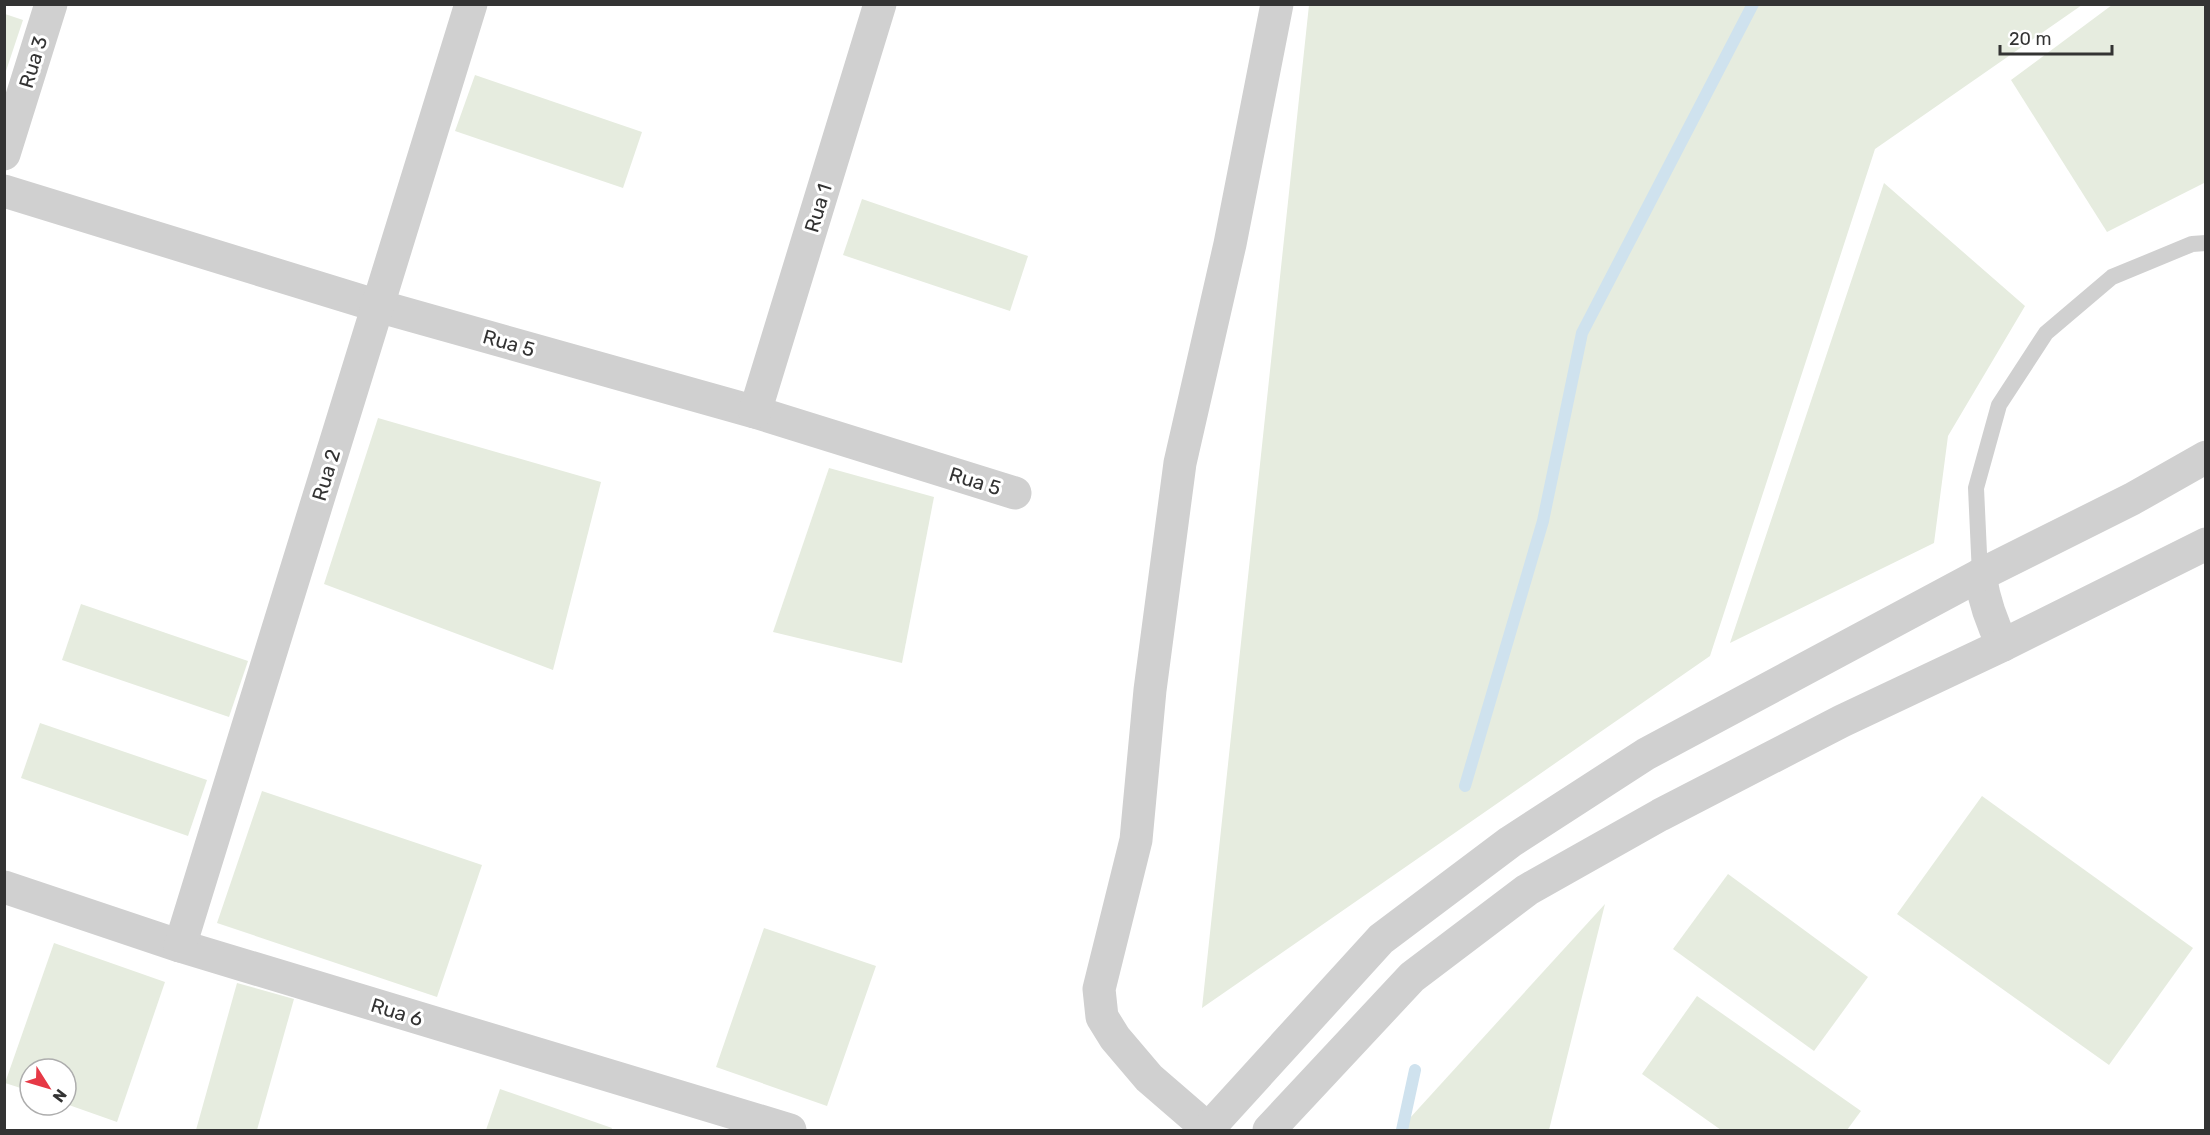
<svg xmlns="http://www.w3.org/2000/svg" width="2210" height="1135" font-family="Rubik,sans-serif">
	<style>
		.green { fill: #e6ecdf }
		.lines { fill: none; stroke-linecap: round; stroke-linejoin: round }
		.stream { stroke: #cfe2ee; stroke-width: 12 }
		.service { stroke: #d0d0d0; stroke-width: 16 }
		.minor { stroke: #d0d0d0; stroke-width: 33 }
		.tertiary { stroke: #d0d0d0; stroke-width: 33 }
		.labels { text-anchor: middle; stroke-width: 6; stroke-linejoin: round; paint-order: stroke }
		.street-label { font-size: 20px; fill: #333; stroke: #fff }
	</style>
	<rect width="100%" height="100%" fill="#fff"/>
	<g class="green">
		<polygon points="1309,5 2082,5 1875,149 1710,656 1202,1008"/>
		<polygon points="2112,5 2205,5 2206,182 2107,232 2011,80"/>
		<polygon points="5,14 23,20 5,74 4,14"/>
		<polygon points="475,75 642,132 623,188 455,131"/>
		<polygon points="1884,183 2025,306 1948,436 1934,543 1730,643"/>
		<polygon points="862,199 1028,256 1010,311 843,255"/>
		<polygon points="378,418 601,482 553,670 324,584"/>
		<polygon points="829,468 934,497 902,663 773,632"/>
		<polygon points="81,604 248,661 229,717 62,660"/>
		<polygon points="40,723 207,780 188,836 21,778"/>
		<polygon points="262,791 482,865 437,997 217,923"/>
		<polygon points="1982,796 2193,948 2109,1065 1897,914"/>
		<polygon points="1728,874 1868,977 1814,1051 1673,949"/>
		<polygon points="1605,904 1549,1130 1399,1130"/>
		<polygon points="764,928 876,966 827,1106 716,1067"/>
		<polygon points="54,943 165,982 117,1122 66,1104 66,1069 30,1069 30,1091 5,1083"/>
		<polygon points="237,983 294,999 257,1130 196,1130"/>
		<polygon points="1697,996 1861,1111 1847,1130 1721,1130 1642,1074"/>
		<polygon points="500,1089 612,1128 611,1130 486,1130"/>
	</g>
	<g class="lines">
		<g class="stream">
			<polyline points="1465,786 1543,521 1582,333 1753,4"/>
			<polyline points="1402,1130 1415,1070"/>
		</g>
		<polyline class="service" points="1980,575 1976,488 1999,405 2046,333 2112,277 2192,244 2206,243"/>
		<g class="minor">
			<polyline points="4,154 51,4"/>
			<polyline points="4,191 378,306 755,412 1015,493"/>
			<polyline points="755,412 880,4"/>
			<polyline points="4,887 180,946 790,1130"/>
			<polyline points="180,946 471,4"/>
			<polyline points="1208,1129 1149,1078 1115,1038 1102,1017 1099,989 1136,840 1150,690 1180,463 1230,244 1277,4"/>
		</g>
		<g class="tertiary">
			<path d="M1980,575C1984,600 1991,622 2003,645"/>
			<polyline points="1207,1130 1381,939 1510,842 1646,754 1980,575 2132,499 2206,457"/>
			<polyline points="1269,1130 1412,977 1527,890 1660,815 1842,721 2003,645 2206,544"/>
		</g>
	</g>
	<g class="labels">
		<g class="street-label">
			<text transform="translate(33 62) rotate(-73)" y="7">Rua 3</text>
			<text transform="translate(818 208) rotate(-73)" y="7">Rua 1</text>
			<text transform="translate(509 343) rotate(16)" y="7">Rua 5</text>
			<text transform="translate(326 475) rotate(-73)" y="7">Rua 2</text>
			<text transform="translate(975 481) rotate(17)" y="7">Rua 5</text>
			<text transform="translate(397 1012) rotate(17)" y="7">Rua 6</text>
		</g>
	</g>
	<rect width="2210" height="1135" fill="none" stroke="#333333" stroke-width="12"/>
	<g transform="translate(48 1087) rotate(127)"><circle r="28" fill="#ffffff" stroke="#adadad" stroke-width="1.5"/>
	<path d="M0-4.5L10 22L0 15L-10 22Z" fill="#e63946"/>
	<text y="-9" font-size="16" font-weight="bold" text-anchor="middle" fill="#333333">N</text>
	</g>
	<path d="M2000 45v9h112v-9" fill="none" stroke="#333333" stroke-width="3"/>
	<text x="2009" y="45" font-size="18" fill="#333333" stroke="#ffffff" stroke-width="4.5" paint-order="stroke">20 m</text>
</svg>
